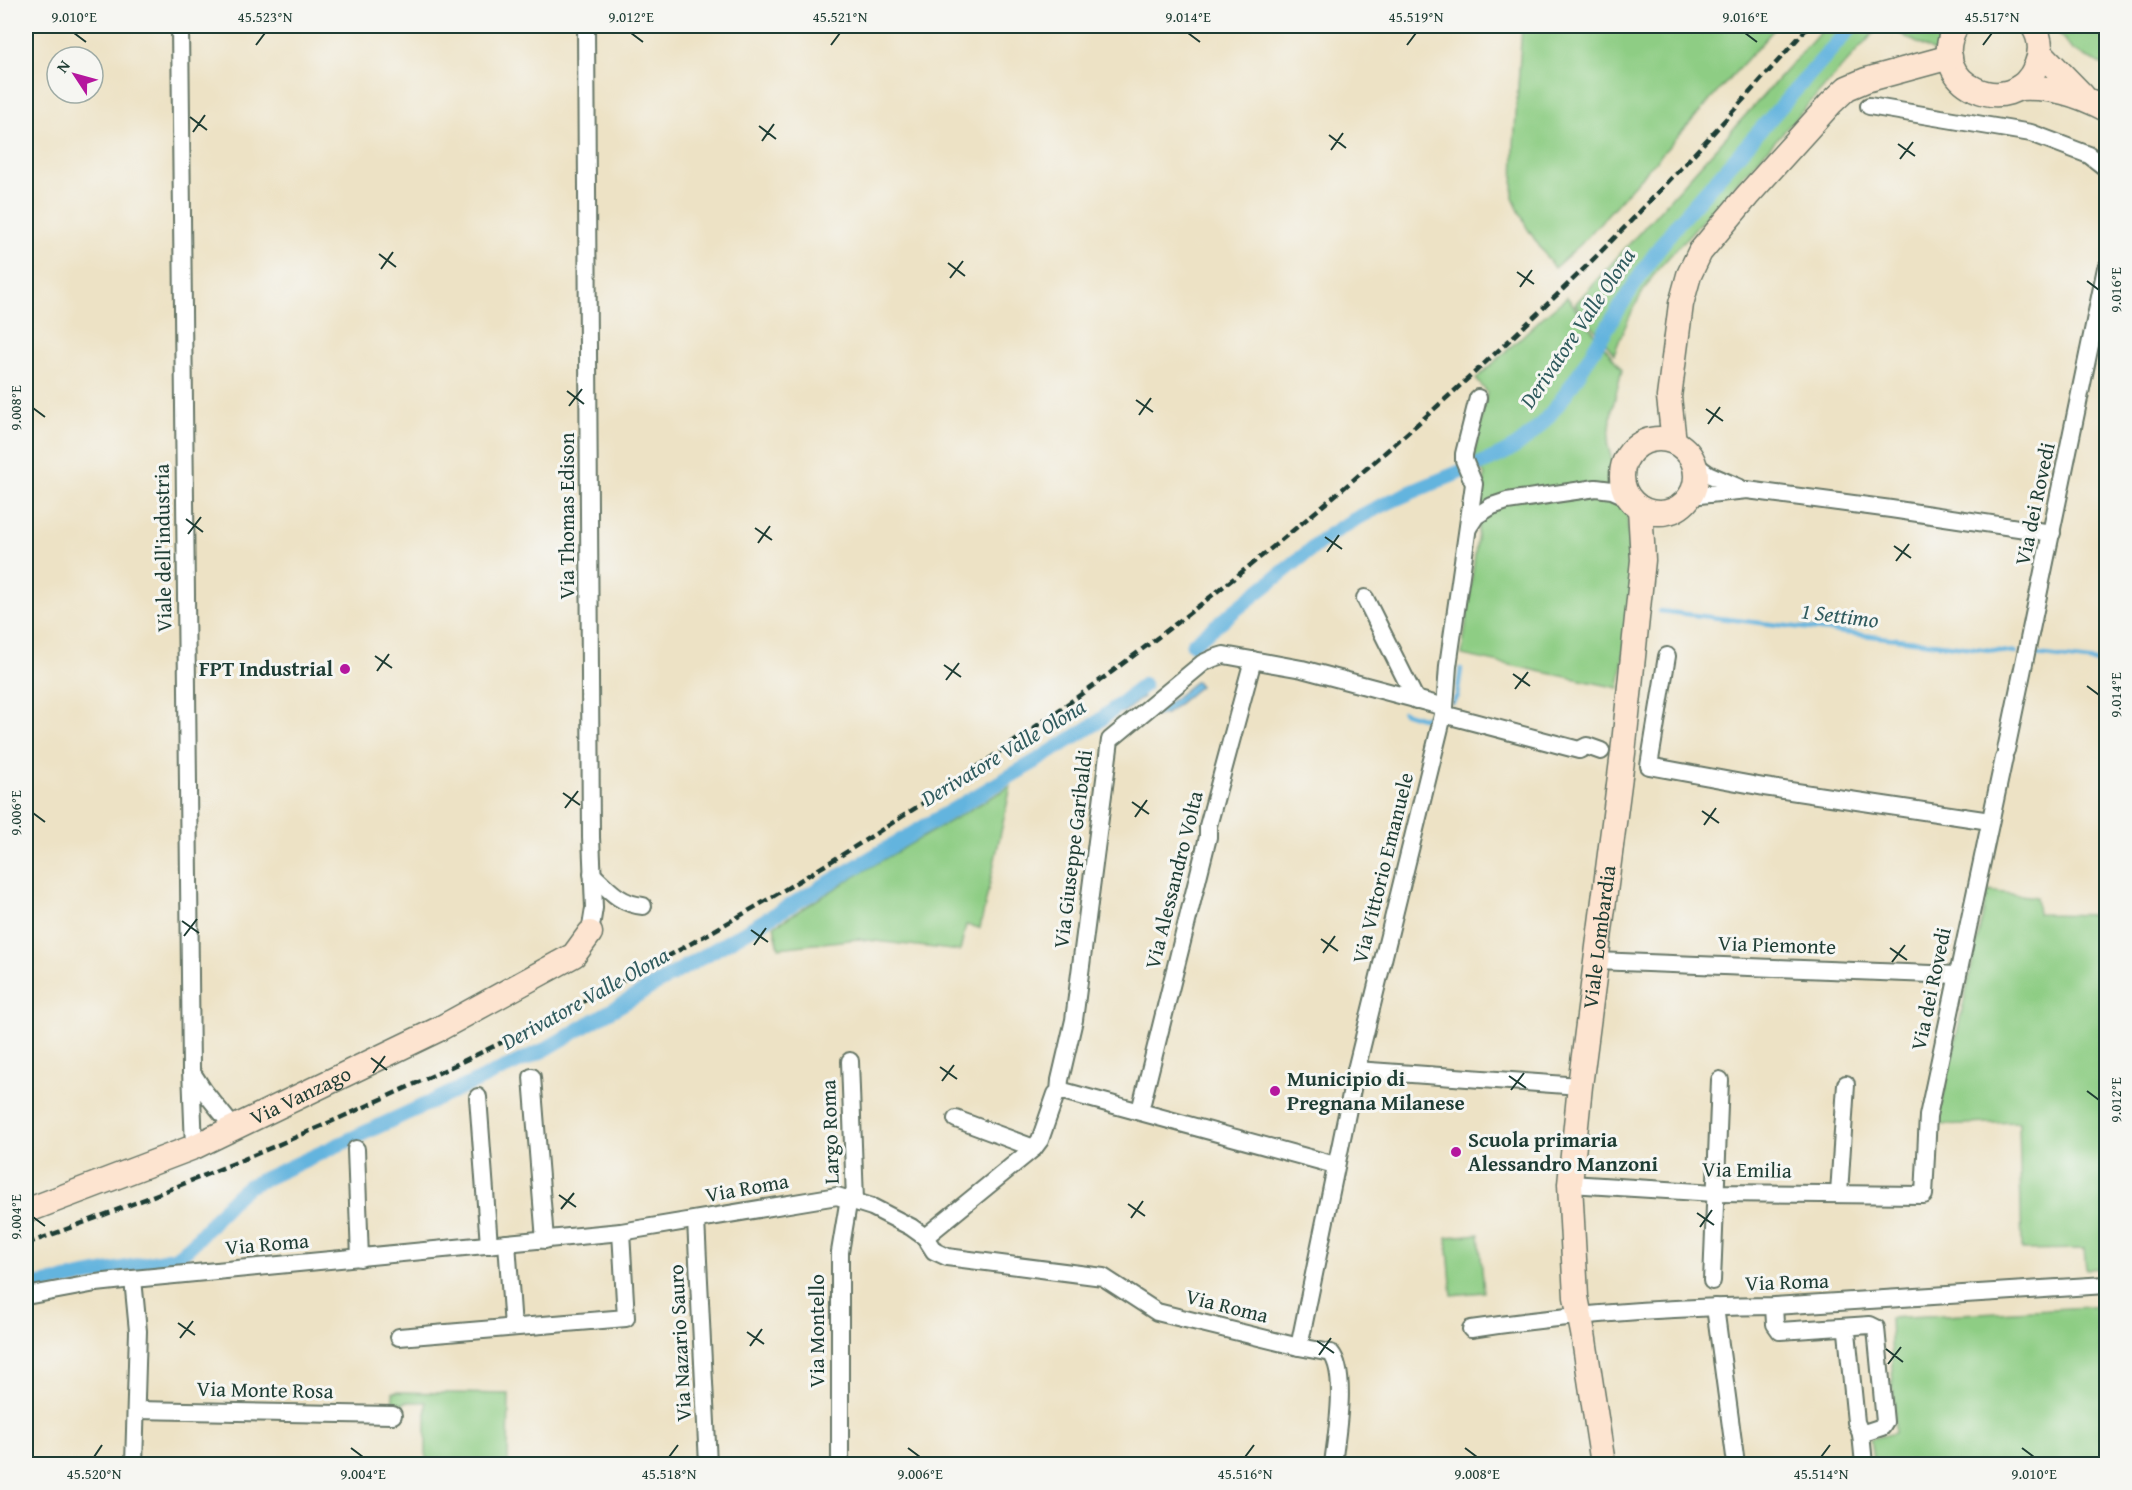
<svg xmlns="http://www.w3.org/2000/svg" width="2132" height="1490" font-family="'Gentium Book Plus',serif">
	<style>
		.green { fill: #8ecd84; stroke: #56855c; stroke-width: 1.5 }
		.water { fill: #63b4de; stroke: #417889; stroke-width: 1.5 }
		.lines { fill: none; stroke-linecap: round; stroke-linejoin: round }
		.stream { stroke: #63b4de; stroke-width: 4.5 }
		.canal { stroke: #63b4de; stroke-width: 15 }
		.street-casing { stroke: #677767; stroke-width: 20 }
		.secondary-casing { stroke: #677767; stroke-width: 27 }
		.street { stroke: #fff; stroke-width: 16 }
		.secondary { stroke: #fde4d0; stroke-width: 24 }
		.rail { stroke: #1f3d34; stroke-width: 4.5; stroke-dasharray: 9 4.5; stroke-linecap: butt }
		.ticks { fill: none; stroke: #1f3d34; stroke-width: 2 }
		.poi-dot { fill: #b5179e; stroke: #f6f6f2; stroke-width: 2 }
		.labels { text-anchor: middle; stroke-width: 6; stroke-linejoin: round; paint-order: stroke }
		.street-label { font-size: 21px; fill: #1f3d34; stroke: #f6f6f2 }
		.poi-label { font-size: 21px; font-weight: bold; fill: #1f3d34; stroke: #f6f6f2; text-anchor: start }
		.water-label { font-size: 22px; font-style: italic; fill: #305b5e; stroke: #f6f6f2 }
		.neatline { fill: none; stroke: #1f3d34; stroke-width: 2 }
		.ticks-label { font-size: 15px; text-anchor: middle; fill: #1f3d34 }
	</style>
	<rect width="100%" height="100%" fill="#f6f6f2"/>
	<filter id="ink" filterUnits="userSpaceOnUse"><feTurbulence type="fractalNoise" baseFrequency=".0167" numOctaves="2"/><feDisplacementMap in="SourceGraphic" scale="12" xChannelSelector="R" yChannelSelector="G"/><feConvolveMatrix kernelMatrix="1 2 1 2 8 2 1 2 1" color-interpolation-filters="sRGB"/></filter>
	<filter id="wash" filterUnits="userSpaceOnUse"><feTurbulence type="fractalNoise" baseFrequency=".008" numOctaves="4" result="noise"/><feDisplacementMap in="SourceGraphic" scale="24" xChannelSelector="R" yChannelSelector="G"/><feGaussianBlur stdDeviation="1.35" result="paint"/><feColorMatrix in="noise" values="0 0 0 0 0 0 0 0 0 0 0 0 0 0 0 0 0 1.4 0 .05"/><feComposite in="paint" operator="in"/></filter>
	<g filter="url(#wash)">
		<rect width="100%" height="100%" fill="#ede2c5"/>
		<g class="green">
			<polygon points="1522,26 1777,26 1580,245 1554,268 1527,228 1513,198 1514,145"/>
			<path d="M1826,26H1880L1658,269C1638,296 1626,323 1614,354L1575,304Z"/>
			<polygon points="1886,26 1941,26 1943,37 1934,52"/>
			<polygon points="2053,26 2106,26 2106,66 2072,50"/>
			<polygon points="1567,297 1622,370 1612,410 1608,446 1627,514 1633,591 1619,688 1462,655 1485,476 1474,455 1487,392 1476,379 1544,316"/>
			<polygon points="1011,786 980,928 966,925 960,951 858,939 779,948 774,926 867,869"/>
			<polygon points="1988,891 2036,897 2038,914 2106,915 2106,1268 2086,1269 2084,1249 2022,1250 2019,1122 1937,1125"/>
			<polygon points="1479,1234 1484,1292 1452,1295 1447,1237"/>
			<polygon points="2106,1306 2106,1464 1874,1464 1870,1439 1895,1433 1890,1318"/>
			<polygon points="393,1392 509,1394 508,1464 426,1464 426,1402 404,1402 403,1409 393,1409"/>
			<polygon points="1583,1462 1583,1464 1491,1464 1491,1463"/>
		</g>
		<g class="water">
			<polygon points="1196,681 1200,686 1166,714 1157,716 1152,714 1161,709"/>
			<polygon points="1142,682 1146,687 1140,694 1143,697 1124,712 1118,713 1113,706"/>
		</g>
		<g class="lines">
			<g class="stream">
				<polyline points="1660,611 2016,653"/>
				<polyline points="2036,655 2106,663"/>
				<polyline points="1453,702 1457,696 1461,669"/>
				<polyline points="1403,712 1422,718 1430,716"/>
			</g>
			<g class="canal">
				<path d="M1193,644L1328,536C1368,509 1411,492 1455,474C1476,465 1499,458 1518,445C1556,417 1579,373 1604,333C1627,295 1650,258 1678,223L1852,26"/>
				<path d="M26,1287L175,1258C203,1240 220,1207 247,1187L544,1050L1036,761L1095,724L1144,685"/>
			</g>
		</g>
	</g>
	<g filter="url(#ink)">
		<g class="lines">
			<defs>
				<g id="street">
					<polyline points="180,26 191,1070 194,1147"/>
					<polyline points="586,26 591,837 594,908 590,933"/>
					<polyline points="1869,106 2031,133 2089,155 2106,168"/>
					<polyline points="1694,464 1708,474 1740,488"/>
					<polyline points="1690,496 1747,490 1891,509 2052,533"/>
					<polyline points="1468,528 1476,516 1492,506 1507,501 1596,488 1612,490 1628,497"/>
					<polyline points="1365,598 1416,700"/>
					<polyline points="1667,656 1649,766 1764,787 1990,821"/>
					<polyline points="1443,714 1579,750 1587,746 1601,751"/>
					<polyline points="2006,750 2106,268"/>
					<path d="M592,874C608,889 620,904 643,906"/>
					<polyline points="1596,961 1957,975"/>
					<polyline points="850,1061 855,1201"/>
					<polyline points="1356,1070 1580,1086"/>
					<polyline points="191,1071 204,1091 233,1127"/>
					<polyline points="532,1077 545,1240"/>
					<polyline points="1059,1092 1063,1091 1335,1165"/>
					<polyline points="478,1097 489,1245"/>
					<polyline points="1140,1111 1208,837 1208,826 1253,660"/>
					<polyline points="956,1119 1034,1148"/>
					<polyline points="356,1149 360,1258"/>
					<polyline points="1570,1184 1715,1193 1924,1195 1928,1116 2004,758"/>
					<polyline points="1839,1194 1846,1084"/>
					<polyline points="696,1220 708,1464"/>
					<polyline points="925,1237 1034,1148 1040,1140 1056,1094 1059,1092 1060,1080 1074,1020 1110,740 1203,663 1214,658 1224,655 1302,669 1445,707"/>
					<polyline points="507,1243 513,1327"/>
					<polyline points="133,1279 138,1331 134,1464"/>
					<polyline points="1712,1281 1720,1080"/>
					<path d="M26,1296L96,1283L133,1279L621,1232L837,1196L872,1207L911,1227L925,1237L934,1251L947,1257L1103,1277L1157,1312L1299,1347L1331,1353C1348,1374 1336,1438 1333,1464"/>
					<polyline points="1774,1306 1775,1324 1780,1331 1870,1325 1876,1328 1885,1422 1882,1427 1861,1434 1856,1422 1847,1332 1844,1327"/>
					<polyline points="1715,1307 1736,1464"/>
					<path d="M1471,1329C1571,1314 1672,1307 1774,1306L2106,1285"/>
					<polyline points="399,1337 626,1318 621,1232"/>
					<polyline points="1299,1347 1356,1070 1445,707 1448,666 1474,484 1464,460 1464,454 1478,398"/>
					<polyline points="136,1410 393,1415"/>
					<polyline points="1861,1434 1864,1464"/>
					<polyline points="840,1464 840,1252 849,1198"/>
				</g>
				<g id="secondary">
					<path d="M1956,26C1923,83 2013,124 2036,66C2042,52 2041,38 2033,26"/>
					<polyline points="2040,52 2082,95"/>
					<path d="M2018,88C2052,86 2077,94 2106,109"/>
					<circle cx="1659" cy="476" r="37"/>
					<polyline points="1674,442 1669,397 1681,304 1689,275 1700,252 1747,196 1831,103 1847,88 1866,80 1950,57"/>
					<path id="s1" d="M26,1211L194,1147L437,1030L574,955L590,933"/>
					<path id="s2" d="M1603,1464L1583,1333L1576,1297L1570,1184L1580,1086L1623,753L1643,560L1640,508"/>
				</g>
			</defs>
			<use href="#street" class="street-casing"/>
			<use href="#secondary" class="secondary-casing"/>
			<use href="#street" class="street"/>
			<use href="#secondary" class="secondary"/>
			<path class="rail" d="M26,1244C273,1154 514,1046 743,914C1040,742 1315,529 1562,290C1648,207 1729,116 1809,26"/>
		</g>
	</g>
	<path class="ticks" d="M74,33L86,42M631,33L643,42M1188,33L1200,42M1745,33L1757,42M256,45L265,33M831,45L840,33M1407,45L1416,33M1983,45L1992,33M190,117L207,130M759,126L776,139M193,132L205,115M1329,135L1346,148M762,141L774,124M1898,144L1915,156M1331,150L1343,133M1900,159L1913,142M379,254L396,267M948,263L965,276M381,269L393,252M1517,272L1534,284M950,278L963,261M2087,281L2099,290M1520,287L1532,270M567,391L584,404M1136,400L1153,412M569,406L582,389M33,408L45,417M1706,409L1723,421M1139,415L1151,398M1708,424L1720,407M186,519L203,532M755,528L772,540M188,534L201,517M1325,537L1342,549M758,543L770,526M1894,546L1911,558M1327,552L1339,535M1896,561L1909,544M375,656L392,668M944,665L961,677M377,671L389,654M1513,674L1530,686M946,680L959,663M2087,686L2099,695M1515,689L1528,672M563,793L580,805M1132,802L1149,814M565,808L578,791M1702,811L1719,823M33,813L45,822M1135,817L1147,800M1704,825L1716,808M182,921L199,933M751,930L768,942M184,936L197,919M1321,939L1338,951M754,945L766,928M1890,948L1907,960M1323,953L1335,936M1892,962L1905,945M371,1058L387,1070M940,1067L957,1079M373,1073L385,1056M1509,1076L1526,1088M942,1081L954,1065M1511,1090L1524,1073M2087,1091L2099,1100M559,1195L576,1207M1128,1204L1145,1216M561,1209L574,1193M1697,1213L1714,1225M33,1217L45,1226M1131,1218L1143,1201M1700,1227L1712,1210M178,1323L195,1335M747,1332L764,1344M180,1338L193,1321M1317,1341L1334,1353M750,1346L762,1329M1886,1349L1903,1362M1319,1355L1331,1338M1888,1364L1901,1347M351,1448L363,1457M908,1448L920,1457M1465,1448L1477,1457M2022,1448L2034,1457M94,1457L102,1445M669,1457L678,1445M1245,1457L1254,1445M1821,1457L1830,1445"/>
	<g class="poi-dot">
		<circle cx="345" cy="669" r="6"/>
		<circle cx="1275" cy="1091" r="6"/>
		<circle cx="1456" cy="1152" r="6"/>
	</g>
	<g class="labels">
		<g class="street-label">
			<text transform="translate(2035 504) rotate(-78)" y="7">Via dei Rovedi</text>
			<text transform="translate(567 516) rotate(-90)" y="7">Via Thomas Edison</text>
			<text transform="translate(163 548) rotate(-91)" y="7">Viale dell'industria</text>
			<text transform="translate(1073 849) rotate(-83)" y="7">Via Giuseppe Garibaldi</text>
			<text transform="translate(1383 868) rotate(-76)" y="7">Via Vittorio Emanuele</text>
			<text transform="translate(1174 880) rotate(-76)" y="7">Via Alessandro Volta</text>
			<text dy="7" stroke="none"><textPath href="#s2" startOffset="531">Viale Lombardia</textPath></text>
			<text transform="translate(1777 945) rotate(2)" y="7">Via Piemonte</text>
			<text transform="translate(1931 989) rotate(-78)" y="7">Via dei Rovedi</text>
			<text dy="7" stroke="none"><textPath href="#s1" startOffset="298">Via Vanzago</textPath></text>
			<text transform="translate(830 1132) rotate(-92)" y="7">Largo Roma</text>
			<text transform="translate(1747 1170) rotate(1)" y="7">Via Emilia</text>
			<text transform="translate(747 1188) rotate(-10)" y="7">Via Roma</text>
			<text transform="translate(267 1244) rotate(-5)" y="7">Via Roma</text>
			<text transform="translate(1787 1282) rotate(-2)" y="7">Via Roma</text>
			<text transform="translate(1227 1306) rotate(14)" y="7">Via Roma</text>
			<text transform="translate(817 1331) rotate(-90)" y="7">Via Montello</text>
			<text transform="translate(680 1343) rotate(-93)" y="7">Via Nazario Sauro</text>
			<text transform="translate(265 1390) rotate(1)" y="7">Via Monte Rosa</text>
		</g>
		<g class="poi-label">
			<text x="333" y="676" text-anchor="end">FPT Industrial</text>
			<text x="1287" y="1086">Municipio di<tspan x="1287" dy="24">Pregnana Milanese</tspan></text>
			<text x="1468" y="1147">Scuola primaria<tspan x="1468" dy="24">Alessandro Manzoni</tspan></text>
		</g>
		<g class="water-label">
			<text transform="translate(1577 328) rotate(-56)" y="8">Derivatore Valle Olona</text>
			<text transform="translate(1840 615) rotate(7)" y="8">1 Settimo</text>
			<text transform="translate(1003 752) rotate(-31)" y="8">Derivatore Valle Olona</text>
			<text transform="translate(585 998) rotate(-29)" y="8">Derivatore Valle Olona</text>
		</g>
	</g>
	<rect width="2132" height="1490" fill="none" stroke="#f6f6f2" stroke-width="66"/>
	<g transform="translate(75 75) rotate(306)"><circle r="28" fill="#f6f6f2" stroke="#a0aca6" stroke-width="1.5"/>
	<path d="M0-4.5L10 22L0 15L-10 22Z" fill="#b5179e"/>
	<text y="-9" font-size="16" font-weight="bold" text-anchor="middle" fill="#1f3d34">N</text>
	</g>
	<rect x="33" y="33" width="2066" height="1424" class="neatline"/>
	<g class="ticks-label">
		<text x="74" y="22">9.010°E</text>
		<text x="265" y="22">45.523°N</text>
		<text x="631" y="22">9.012°E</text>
		<text x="840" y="22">45.521°N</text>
		<text x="1188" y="22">9.014°E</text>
		<text x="1416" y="22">45.519°N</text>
		<text x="1745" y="22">9.016°E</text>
		<text x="1992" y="22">45.517°N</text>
		<text transform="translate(2116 290) rotate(-90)" y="5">9.016°E</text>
		<text transform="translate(16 408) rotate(-90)" y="5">9.008°E</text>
		<text transform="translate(2116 695) rotate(-90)" y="5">9.014°E</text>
		<text transform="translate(16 813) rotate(-90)" y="5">9.006°E</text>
		<text transform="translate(2116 1100) rotate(-90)" y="5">9.012°E</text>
		<text transform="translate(16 1217) rotate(-90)" y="5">9.004°E</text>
		<text x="94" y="1479">45.520°N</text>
		<text x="363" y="1479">9.004°E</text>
		<text x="669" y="1479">45.518°N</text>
		<text x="920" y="1479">9.006°E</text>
		<text x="1245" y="1479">45.516°N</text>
		<text x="1477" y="1479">9.008°E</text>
		<text x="1821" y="1479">45.514°N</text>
		<text x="2034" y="1479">9.010°E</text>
	</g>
</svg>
